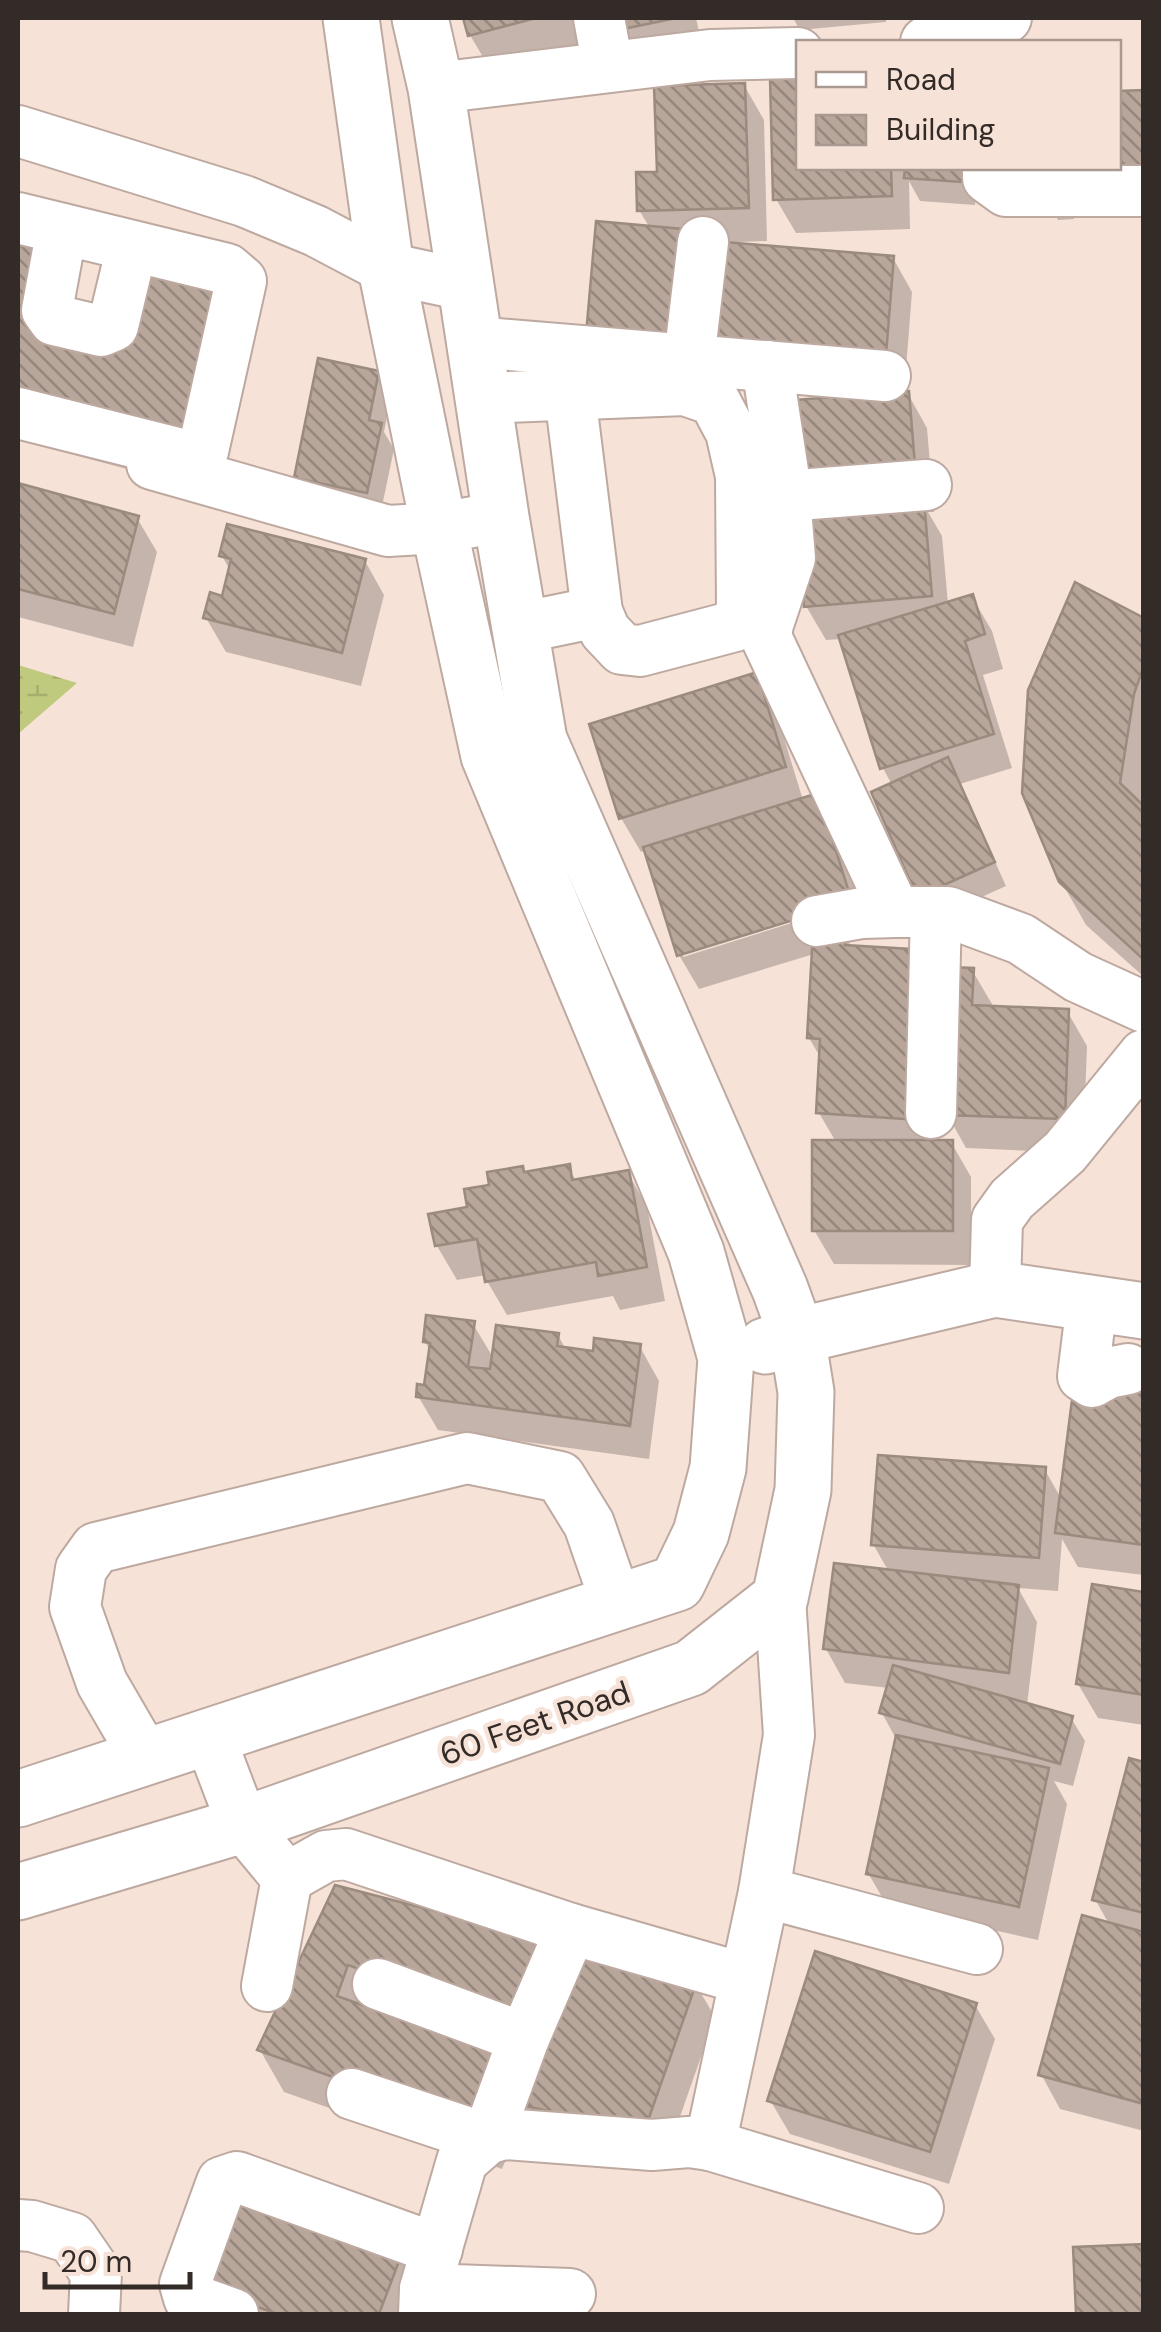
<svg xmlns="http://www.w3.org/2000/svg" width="1161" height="2332" font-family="'DM Sans',sans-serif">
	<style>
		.wetland { fill: url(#wetland-marsh) }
		.shadow { fill: #0003; fill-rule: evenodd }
		.building { fill: url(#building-back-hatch); stroke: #9b8b7f; stroke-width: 2.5 }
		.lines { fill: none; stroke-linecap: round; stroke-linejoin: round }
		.minor-casing { stroke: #bda9a0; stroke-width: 54 }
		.tertiary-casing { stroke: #bda9a0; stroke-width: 59 }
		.minor { stroke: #fff; stroke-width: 50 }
		.tertiary { stroke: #fff; stroke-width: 55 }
		.labels { text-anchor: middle; stroke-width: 9; stroke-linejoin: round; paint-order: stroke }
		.street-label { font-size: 32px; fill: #332b27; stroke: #f7e2d8 }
	</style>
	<defs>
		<pattern id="wetland-marsh" width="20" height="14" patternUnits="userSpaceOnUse" patternTransform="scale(2.5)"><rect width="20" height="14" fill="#c0ca7e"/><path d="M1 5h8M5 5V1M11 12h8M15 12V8" fill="none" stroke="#a5ae6d"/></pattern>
		<pattern id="building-back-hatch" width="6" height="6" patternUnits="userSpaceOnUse" patternTransform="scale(2.5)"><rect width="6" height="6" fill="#b7a699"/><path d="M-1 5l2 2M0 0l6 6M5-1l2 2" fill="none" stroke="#95877d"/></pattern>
	</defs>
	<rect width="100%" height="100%" fill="#f7e2d8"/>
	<polygon class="wetland" points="18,665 77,683 18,734"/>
	<g class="shadow">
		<polygon points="466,18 598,18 605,38 490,69 470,35"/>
		<polygon points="609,18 696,18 703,50 631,65"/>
		<polygon points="793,18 886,18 886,22 800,30"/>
		<polygon points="798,79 798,168 977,168 975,205 920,201 909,181 910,229 796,233 776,199 772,80"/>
		<polygon points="744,85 764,120 767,241 738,242 738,246 893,258 912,292 904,394 908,394 927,428 934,512 928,512 942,536 948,604 972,597 992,631 1003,669 983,675 1012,768 960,784 1006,886 933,919 892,785 883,768 842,639 826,640 806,606 848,399 650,228 639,210 660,174"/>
		<polygon points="1039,185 1144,203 1074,205 1074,219 1058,220"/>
		<polygon points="18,247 49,254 64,342 206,490 18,440"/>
		<polygon points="377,373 391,397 384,432 394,449 380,516 310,501 296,478"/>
		<polygon points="18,486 137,518 157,552 133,647 18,617"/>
		<polygon points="222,556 365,561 384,595 361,686 226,652 206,618 223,599 230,570"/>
		<polygon points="1144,621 1144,977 1086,925 1061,881"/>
		<polygon points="756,675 775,709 803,800 837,830 858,898 683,951 683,957 859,902 870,936 849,943 852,948 946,986 937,1142 951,1142 971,1177 971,1265 834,1264 814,1230 836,1142 819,1113 822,1060 809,1038 814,954 699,989 679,955 647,850 641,852 621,818"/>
		<polygon points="972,970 992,1004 992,1008 1067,1011 1087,1046 1083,1153 966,1148 947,1114"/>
		<polygon points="568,1167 577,1182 628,1173 647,1207 665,1301 620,1310 613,1296 507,1315 487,1281 486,1275 457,1280 437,1246 492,1187 525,1175"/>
		<polygon points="473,1324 494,1359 558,1335 566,1350 595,1353 640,1347 659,1381 649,1459 438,1430 418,1396 427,1388 432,1353 425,1342"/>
		<polygon points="1144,1384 1144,1575 1078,1567 1062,1539 1058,1591 1018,1588 1037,1622 1027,1705 1071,1718 1085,1741 1073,1786 1054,1781 1067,1804 1038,1940 888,1907 868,1873 898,1738 895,1737 882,1713 889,1688 845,1683 826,1649 889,1572 873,1544 1045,1470 1062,1500"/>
		<polygon points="1144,1595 1144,1725 1098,1718 1078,1684"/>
		<polygon points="1144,1764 1144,2131 1060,2109 1041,2074 1110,1926 1095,1899"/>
		<path d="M337,1888L695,1983L715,2017L663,2165L544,2139L526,2109L502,2169L284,2092L260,2050ZM372,2006L505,2059L371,2011Z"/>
		<polygon points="975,2005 995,2039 949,2184 790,2134 770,2100"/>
		<polygon points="402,2250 422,2284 411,2314 216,2314"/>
	</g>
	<g class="building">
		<polygon points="463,18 536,18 468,36"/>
		<polygon points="606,18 676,18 609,32"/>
		<polygon points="798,77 798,168 891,168 892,196 773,200 770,78"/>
		<polygon points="745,83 749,208 637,211 636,172 657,172 654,86"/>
		<polygon points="1144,90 1144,169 1118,168 1118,91"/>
		<polygon points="905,168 963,168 962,182 904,178"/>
		<polygon points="596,221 694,230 683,355 585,346"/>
		<polygon points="713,241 894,256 885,367 704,352"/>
		<polygon points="18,244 50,252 33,333 122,351 138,269 224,289 182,448 18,405"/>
		<polygon points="318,358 379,371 369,420 382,423 367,493 294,478"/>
		<polygon points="909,391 916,478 791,488 783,401"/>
		<polygon points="18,483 139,516 114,614 18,589"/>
		<polygon points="924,500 932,596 804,607 795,510"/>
		<polygon points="227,524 366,559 342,653 203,618 210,592 222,596 231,559 219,556"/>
		<polygon points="1075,582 1144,618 1144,665 1134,694 1120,783 1144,806 1144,960 1059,882 1022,793 1028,690"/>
		<polygon points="973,594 985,634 965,641 994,734 880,769 838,635"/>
		<polygon points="757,672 786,767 619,819 589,724"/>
		<polygon points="948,757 995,862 917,897 871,792"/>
		<polygon points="818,793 852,902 677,956 643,847"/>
		<polygon points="813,932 846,934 845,945 928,950 918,1120 816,1113 820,1039 807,1038"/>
		<polygon points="950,967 974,968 972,1005 1069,1009 1065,1119 944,1115"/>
		<rect x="812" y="1140" width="141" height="91"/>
		<polygon points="570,1164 572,1180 629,1170 647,1267 598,1276 596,1262 485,1282 477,1239 435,1246 428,1214 467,1207 464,1189 489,1185 487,1172 523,1166 524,1172"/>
		<polygon points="426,1315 475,1321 468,1367 490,1369 496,1325 559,1333 557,1346 593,1351 594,1338 641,1344 630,1426 416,1397 417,1384 424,1385 430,1343 423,1342"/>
		<polygon points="1144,1381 1144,1545 1055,1533 1073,1392"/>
		<polygon points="878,1455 1046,1467 1039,1558 871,1545"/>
		<polygon points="834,1563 1019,1585 1009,1673 823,1649"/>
		<polygon points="1092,1584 1144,1592 1144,1695 1076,1684"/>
		<polygon points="893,1665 1073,1716 1060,1764 879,1713"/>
		<polygon points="896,1735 1049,1768 1019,1907 866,1874"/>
		<polygon points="1129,1758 1144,1762 1144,1913 1092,1900"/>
		<polygon points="335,1885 550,1941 524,2028 348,1965 337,1996 507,2057 477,2128 257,2050"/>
		<polygon points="1082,1915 1144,1932 1144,2104 1038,2075"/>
		<polygon points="573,1947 697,1981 644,2132 521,2105"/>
		<polygon points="815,1951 977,2003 930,2152 767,2101"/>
		<polygon points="233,2185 404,2248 379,2314 277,2314 197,2285"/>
		<polygon points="1144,2244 1144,2314 1076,2314 1073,2247"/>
	</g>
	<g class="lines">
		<defs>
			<g id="minor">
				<polyline points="599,18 608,67"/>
				<polyline points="926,42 1006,18"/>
				<polyline points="436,88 710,55 798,53"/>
				<polyline points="18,131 244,201 316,231 386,268 465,285"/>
				<polyline points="988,168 988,178 1006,191 1144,191"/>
				<polyline points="18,218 227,269 241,281 203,451 189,456 18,413"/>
				<polyline points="62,229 47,310 54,320 101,331 113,326 132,247"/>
				<polyline points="474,342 885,376"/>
				<polyline points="689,360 703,242"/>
				<polyline points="767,366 783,471 790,558 768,624 766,637 895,912 948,912 1021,939 1078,977 1144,1007"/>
				<polyline points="483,398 685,390 714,400 731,432 741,476 742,608 735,626 640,651 622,649 605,631 597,612 570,395"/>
				<polyline points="152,464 388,531 439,528 501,517"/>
				<polyline points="785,496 926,485"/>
				<polyline points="520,628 597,612"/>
				<polyline points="817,921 862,913 895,912"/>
				<polyline points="931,1113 936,912"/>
				<polyline points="995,1289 997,1220 1012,1199 1065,1152 1144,1055"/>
				<polyline points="1092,1303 1083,1376 1092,1382 1108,1373 1128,1369"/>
				<polyline points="780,1598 789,1735 764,1892 710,2145 918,2208"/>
				<polyline points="209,1736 243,1825 287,1878 267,1986"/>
				<polyline points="145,1757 102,1683 75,1607 81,1569 96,1548 467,1458 560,1477 589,1524 616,1602"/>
				<polyline points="287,1878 326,1856 346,1854 571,1929"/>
				<polyline points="764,1892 977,1949"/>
				<polyline points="378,1984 524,2038"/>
				<polyline points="352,2094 487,2139 524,2038 571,1929 745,1979"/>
				<polyline points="18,2225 32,2226 72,2238 96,2273 94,2314"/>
				<polyline points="425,2289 570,2294"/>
				<polyline points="233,2314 189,2298 185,2284 222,2182 237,2177 437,2249"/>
				<polyline points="424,2314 425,2289 462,2161 487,2139 504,2134 652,2145 689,2142 710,2145"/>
			</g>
			<g id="tertiary">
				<polyline points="765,1346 797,1336 995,1289 1144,1311"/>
				<polyline points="18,1799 677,1583 701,1533 718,1468 726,1358 696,1252 489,756 439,528 386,268 351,18"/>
				<polyline points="18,1892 243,1825 691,1668 780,1598 803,1490 806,1392 797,1336 780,1289 539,740 501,517 436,88 420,18"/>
			</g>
		</defs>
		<use href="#minor" class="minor-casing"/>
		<use href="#tertiary" class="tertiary-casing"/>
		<use href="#minor" class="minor"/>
		<use href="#tertiary" class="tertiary"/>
	</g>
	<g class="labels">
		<g class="street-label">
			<text transform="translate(535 1723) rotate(-19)" y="11">60 Feet Road</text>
		</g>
	</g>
	<rect width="1161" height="2332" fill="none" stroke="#332b27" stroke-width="40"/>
	<rect x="796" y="40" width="325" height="130" fill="#f7e2d8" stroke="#a99991" stroke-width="2.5"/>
	<rect x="816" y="72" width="50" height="15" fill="#ffffff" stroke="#a99991" stroke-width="2.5"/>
	<text x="886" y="90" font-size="30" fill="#332b27">Road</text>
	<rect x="816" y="115" width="50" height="30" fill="url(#building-back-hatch)" stroke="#a99991" stroke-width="2.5"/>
	<text x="886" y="140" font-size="30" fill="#332b27">Building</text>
	<path d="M45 2272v15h145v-15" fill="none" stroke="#332b27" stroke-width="5"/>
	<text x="60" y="2272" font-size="30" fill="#332b27" stroke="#f7e2d8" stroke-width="8" paint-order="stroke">20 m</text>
</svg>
